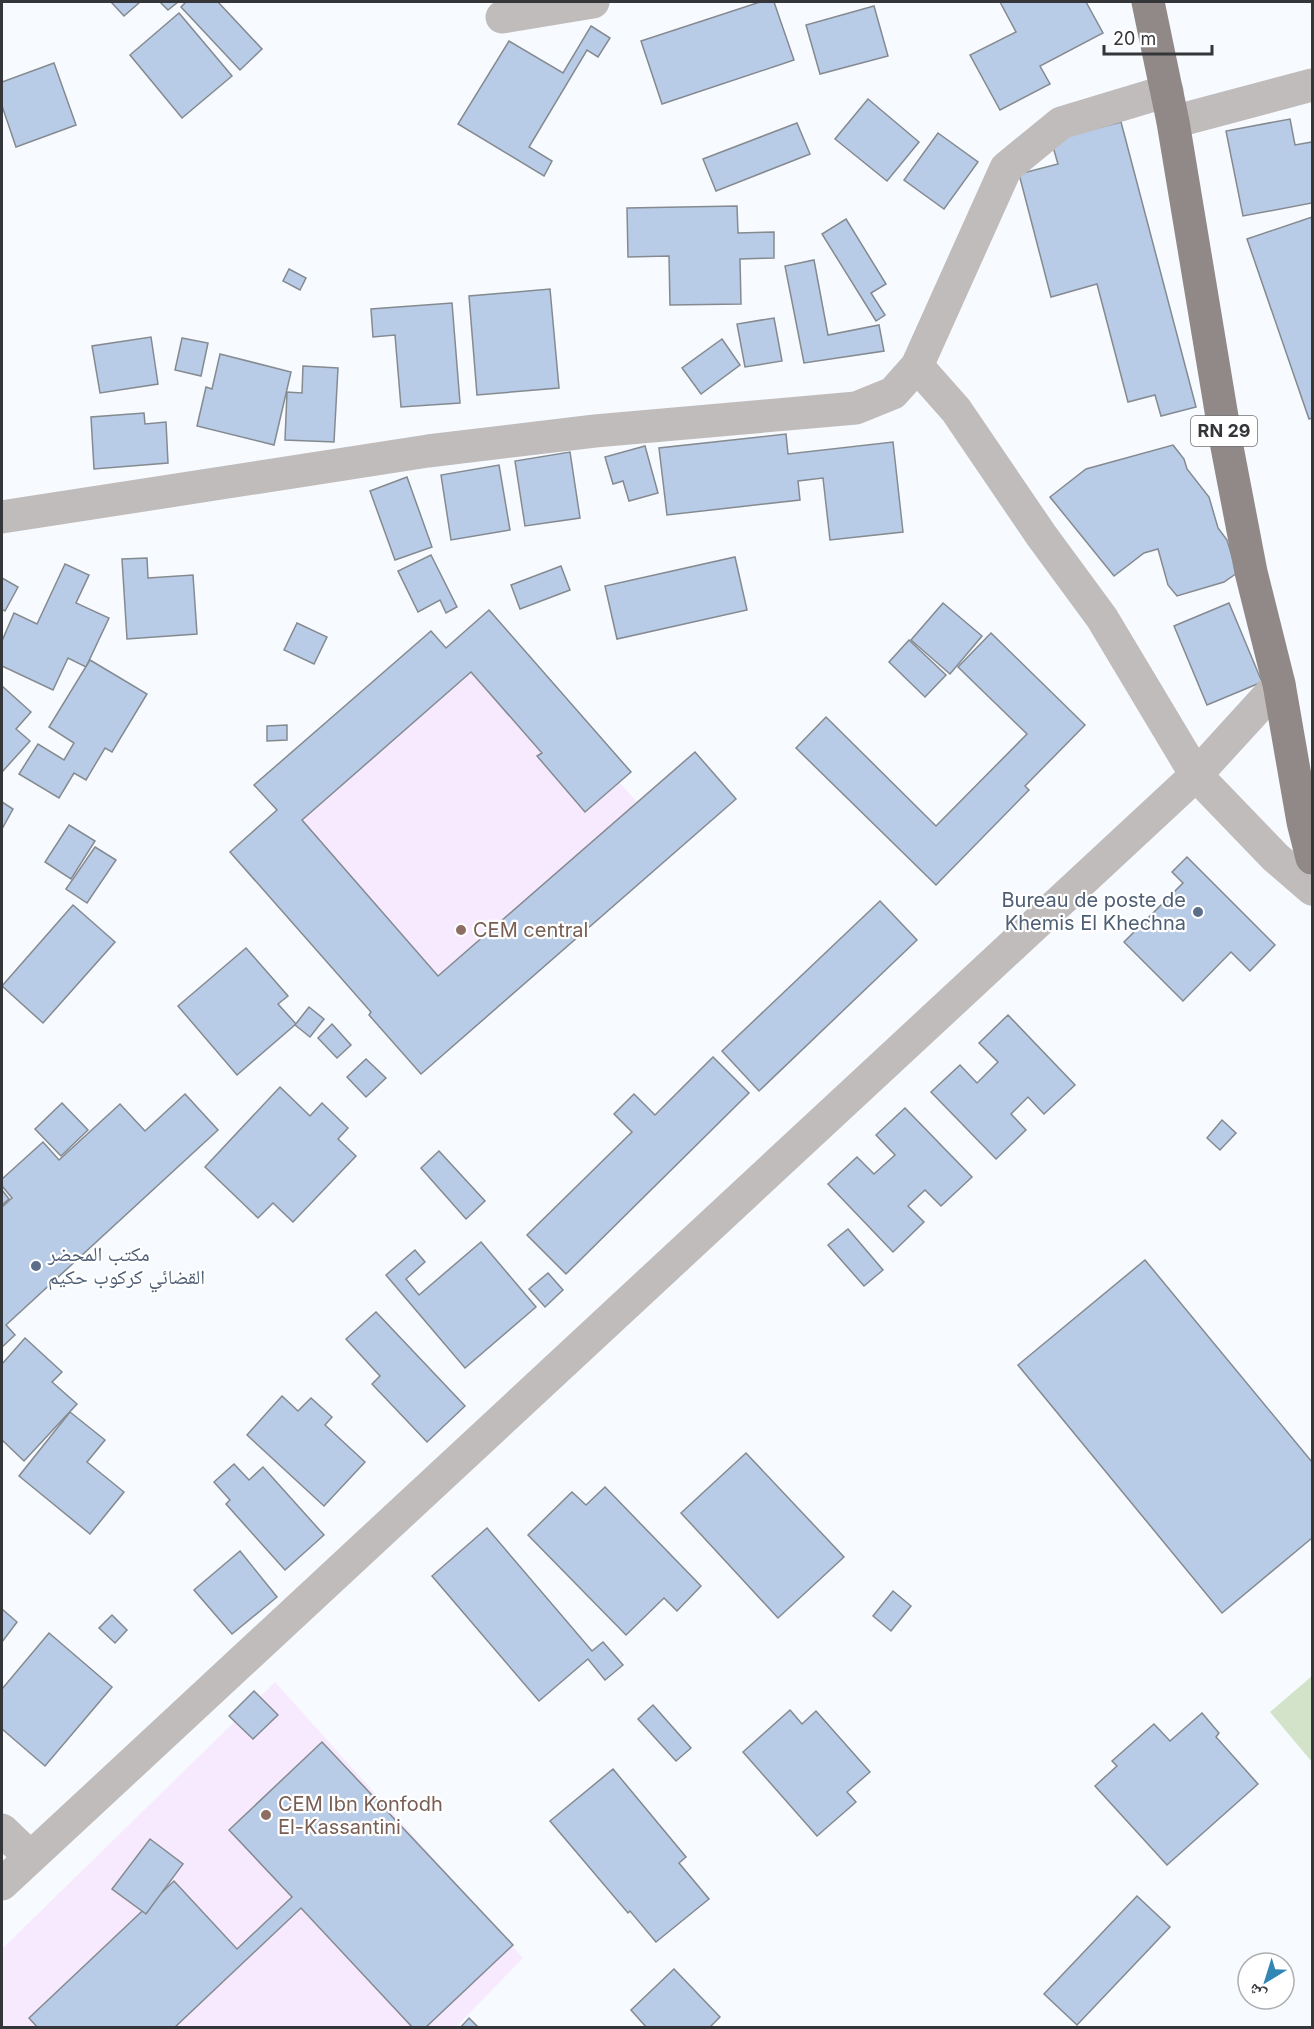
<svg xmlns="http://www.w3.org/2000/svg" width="1314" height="2029" font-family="Inter,'Noto Naskh Arabic',sans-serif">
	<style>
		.education { fill: #f7eafe }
		.green { fill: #d3e3c9 }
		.building { fill: #b8cce7; stroke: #858a90; stroke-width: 1.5 }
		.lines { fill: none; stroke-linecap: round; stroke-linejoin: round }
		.street { stroke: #c1bcbc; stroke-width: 33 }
		.primary { stroke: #918988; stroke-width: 33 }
		.service-dot { fill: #5c6f8a; stroke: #fff; stroke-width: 2 }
		.education-dot { fill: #8d6e63; stroke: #fff; stroke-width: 2 }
		.labels { text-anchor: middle; stroke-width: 4.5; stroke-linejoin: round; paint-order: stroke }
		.shield { fill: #fff; stroke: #717274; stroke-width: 1.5 }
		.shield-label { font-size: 18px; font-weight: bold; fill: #343639 }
		.service-label { font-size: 20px; fill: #4e5e75; stroke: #fff; text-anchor: end }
		.education-label { font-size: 20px; fill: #785e54; stroke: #fff; text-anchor: start }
	</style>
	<rect width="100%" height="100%" fill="#f7fafe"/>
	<g class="education">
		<polygon points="487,635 663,831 453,1028 269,825"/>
		<polygon points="275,1682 523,1958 456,2027 2,2028 2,1949"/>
	</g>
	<polygon class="green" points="1312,1676 1312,1762 1270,1712"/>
	<g class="building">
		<polygon points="111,2 140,2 124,16"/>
		<polygon points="160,2 178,2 168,10"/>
		<polygon points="186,2 218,2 262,49 240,70 181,7"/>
		<polygon points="760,2 774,2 794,60 662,104 641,41"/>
		<polygon points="1000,2 1086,2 1103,33 1040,66 1050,84 1000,110 970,55 1016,32"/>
		<polygon points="874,6 888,56 820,74 806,25"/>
		<polygon points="179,13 232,76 182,118 130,55"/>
		<polygon points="591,26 610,38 598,57 587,50 529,147 552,161 544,176 458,124 509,41 563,73"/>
		<polygon points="54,63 76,125 16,147 2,106 2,82"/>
		<polygon points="868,99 919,142 887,181 835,139"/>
		<polygon points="1290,119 1295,145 1312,142 1312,203 1243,216 1226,131"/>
		<polygon points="1121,122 1196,407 1161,416 1155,395 1128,402 1097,284 1051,297 1019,174 1058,164 1051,140"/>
		<polygon points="797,123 810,154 716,191 703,159"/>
		<polygon points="938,133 978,162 944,209 904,180"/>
		<polygon points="737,206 738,233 774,232 774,258 740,259 741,304 670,305 669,256 628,257 627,208"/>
		<polygon points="1312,217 1312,418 1309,419 1247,239"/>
		<polygon points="846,219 886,284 871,293 885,315 876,321 822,234"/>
		<polygon points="814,260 828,335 879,325 884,351 804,363 785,266"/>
		<polygon points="289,269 306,278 300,290 283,281"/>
		<polygon points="550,289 559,388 477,395 469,296"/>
		<polygon points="452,303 460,403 401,407 395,335 373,337 371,309"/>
		<polygon points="774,318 782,361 745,367 737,324"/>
		<polygon points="151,337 158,384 100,393 92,346"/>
		<polygon points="182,338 208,343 201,376 175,370"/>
		<polygon points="722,339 740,365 701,394 682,368"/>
		<polygon points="220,354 291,372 274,445 197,426 206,387 212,389"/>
		<polygon points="303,366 338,368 334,442 285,440 287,392 302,393"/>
		<polygon points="144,413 145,424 166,422 168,463 94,469 91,417"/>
		<polygon points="786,434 788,454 893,442 903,532 830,540 823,478 798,481 800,500 667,515 659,448"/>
		<polygon points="1173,445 1184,459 1187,469 1209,497 1218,528 1227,540 1237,573 1224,582 1177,596 1168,585 1158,549 1144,553 1114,576 1050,497 1086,469"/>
		<polygon points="645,446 658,493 629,501 623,481 613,484 605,457"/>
		<polygon points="570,452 580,518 525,526 515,461"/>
		<polygon points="499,465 510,530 451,540 441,475"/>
		<polygon points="407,477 432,547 395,560 370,491"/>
		<polygon points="431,555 457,607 446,613 440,600 418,612 398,571"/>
		<polygon points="735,557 747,610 617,639 605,586"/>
		<polygon points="147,558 148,578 193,575 197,634 127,639 122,559"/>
		<polygon points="65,564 89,575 76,603 109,618 86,667 68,658 53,690 2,666 2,641 14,613 37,624"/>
		<polygon points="561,566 570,590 520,609 511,585"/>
		<polygon points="2,578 18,587 5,611 2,609"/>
		<polygon points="943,603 982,636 950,674 911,640"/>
		<polygon points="1229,603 1262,682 1207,705 1174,626"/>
		<polygon points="489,610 631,772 585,812 537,756 542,753 471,672 302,820 438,976 695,752 736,799 421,1074 369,1015 371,1012 230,852 277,810 254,785 431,631 446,648"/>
		<polygon points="297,623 327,637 314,664 284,650"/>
		<polygon points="991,633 1085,725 1025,786 1029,790 936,885 796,748 826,717 936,826 1027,734 958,667"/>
		<polygon points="909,640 946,675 925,697 889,662"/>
		<polygon points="90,660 147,694 112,752 105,748 86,780 74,773 59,798 19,774 38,744 64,760 74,743 49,727"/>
		<polygon points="2,686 31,712 16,729 30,741 2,772"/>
		<polygon points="287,725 287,740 267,741 267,726"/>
		<polygon points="2,802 13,809 2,829"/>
		<polygon points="69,825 95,841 71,879 45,862"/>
		<polygon points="95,847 116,860 87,903 66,889"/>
		<polygon points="1187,857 1275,945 1250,971 1231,952 1183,1001 1124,942 1183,883 1172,872"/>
		<polygon points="880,901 917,940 759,1091 722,1051"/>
		<polygon points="73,905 115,942 43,1023 2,986"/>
		<polygon points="246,948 288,996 278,1004 296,1024 237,1075 178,1006"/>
		<polygon points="309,1007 324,1019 310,1037 295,1025"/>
		<polygon points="1008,1015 1075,1085 1044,1114 1028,1097 1011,1114 1026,1130 996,1159 931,1092 960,1065 977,1083 998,1062 979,1043"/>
		<polygon points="332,1024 351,1045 337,1058 318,1038"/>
		<polygon points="713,1057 749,1093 566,1274 527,1235 632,1132 614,1114 634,1094 655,1115"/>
		<polygon points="366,1059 386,1078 366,1097 347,1077"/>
		<polygon points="280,1087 310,1116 322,1103 348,1128 338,1139 356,1156 293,1222 273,1203 258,1218 205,1167"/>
		<polygon points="185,1094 218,1130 6,1325 15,1335 2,1347 2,1207 12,1198 2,1186 2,1179 43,1142 59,1160 120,1104 145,1131"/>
		<polygon points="62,1103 88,1130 61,1156 35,1129"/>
		<polygon points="905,1108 972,1177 941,1206 925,1190 908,1206 924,1222 893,1252 828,1184 857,1157 874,1174 895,1155 876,1135"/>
		<polygon points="1222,1120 1236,1133 1220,1150 1207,1138"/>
		<polygon points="439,1151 485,1201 466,1219 421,1168"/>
		<polygon points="2,1190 9,1199 2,1205"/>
		<polygon points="848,1229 883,1270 864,1286 828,1245"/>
		<polygon points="481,1242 536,1307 465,1368 386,1275 415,1250 425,1262 406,1279 419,1295"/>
		<polygon points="1145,1260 1312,1462 1312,1538 1222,1613 1018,1365"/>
		<polygon points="548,1273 563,1290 545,1307 529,1289"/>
		<polygon points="376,1312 465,1406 427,1442 372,1384 380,1376 346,1339"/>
		<polygon points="25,1338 62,1372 52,1382 77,1404 24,1461 2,1440 2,1364"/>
		<polygon points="282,1396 298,1411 311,1398 332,1417 325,1425 365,1462 324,1506 247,1435"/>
		<polygon points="70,1412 105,1440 87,1462 124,1492 90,1534 19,1476"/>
		<polygon points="746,1453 844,1557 778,1618 681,1513"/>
		<polygon points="234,1464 249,1480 263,1467 324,1535 285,1570 226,1504 230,1500 214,1482"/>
		<polygon points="605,1487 701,1586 677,1611 664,1598 626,1635 528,1535 572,1492 586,1505"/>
		<polygon points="487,1528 592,1651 603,1642 623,1665 605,1680 588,1659 539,1701 432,1576"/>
		<polygon points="240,1551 277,1597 232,1634 194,1590"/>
		<polygon points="893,1591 911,1606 891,1631 873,1616"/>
		<polygon points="2,1609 17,1622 2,1642"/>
		<polygon points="112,1615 127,1630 115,1643 99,1628"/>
		<polygon points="49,1633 112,1687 45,1766 2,1729 2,1689"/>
		<polygon points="254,1691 278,1715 253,1739 229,1716"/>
		<polygon points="653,1705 691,1748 676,1761 638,1719"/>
		<polygon points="790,1710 802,1724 816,1711 870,1772 847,1792 856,1802 817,1836 743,1752"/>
		<polygon points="1202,1713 1219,1733 1216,1737 1258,1784 1167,1865 1095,1786 1117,1766 1112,1761 1154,1724 1170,1741"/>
		<polygon points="322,1742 513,1945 425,2028 413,2028 301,1908 174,2028 38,2028 29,2018 174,1881 237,1949 292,1897 229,1830"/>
		<polygon points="613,1769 686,1857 679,1863 709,1899 656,1942 630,1911 628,1913 550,1821"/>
		<polygon points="150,1839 183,1864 146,1914 112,1889"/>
		<polygon points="1137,1896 1170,1927 1077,2025 1044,1994"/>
		<polygon points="674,1969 720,2017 709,2028 647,2028 631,2010"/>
		<polygon points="469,2018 479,2028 460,2028"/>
	</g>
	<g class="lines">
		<g class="street">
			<polyline points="502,17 593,2"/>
			<polyline points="1173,122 1312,85"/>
			<polyline points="917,366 956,410 1041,535 1102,618 1196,775 1275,857 1312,889"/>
			<polyline points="2,517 428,451 595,431 856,408 893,393 917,366 1006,168 1061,123 1167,91"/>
			<polyline points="2,1830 30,1857"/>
			<polyline points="2,1884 1196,775 1279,684"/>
		</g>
		<polyline class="primary" points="1148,2 1173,122 1227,447 1251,572 1279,684 1303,822 1312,858"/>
	</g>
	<g class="service-dot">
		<circle cx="1198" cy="912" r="6"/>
		<circle cx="36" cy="1266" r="6"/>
	</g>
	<g class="education-dot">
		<circle cx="461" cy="930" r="6"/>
		<circle cx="266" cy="1815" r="6"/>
	</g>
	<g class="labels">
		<rect class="shield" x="1191" y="416" width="66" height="30" rx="4.5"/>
		<g class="shield-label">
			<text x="1224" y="437">RN 29</text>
		</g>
		<g class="service-label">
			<text x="1186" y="907">Bureau de poste de<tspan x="1186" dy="23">Khemis El Khechna</tspan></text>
			<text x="48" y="1261" text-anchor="start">مكتب المحضر<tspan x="48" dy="23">القضائي كركوب حكيم</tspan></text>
		</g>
		<g class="education-label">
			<text x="473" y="937">CEM central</text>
			<text x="278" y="1811">CEM Ibn Konfodh<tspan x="278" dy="23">El-Kassantini</tspan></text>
		</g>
	</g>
	<rect width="1314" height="2029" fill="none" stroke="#343639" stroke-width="6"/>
	<g transform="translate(1266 1981) rotate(218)"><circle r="28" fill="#ffffff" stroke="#aeafb0" stroke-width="1.5"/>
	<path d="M0-4.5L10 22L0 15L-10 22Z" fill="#3286b6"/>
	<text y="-9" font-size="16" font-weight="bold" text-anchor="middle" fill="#343639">ش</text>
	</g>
	<path d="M1104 45v9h108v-9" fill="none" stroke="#343639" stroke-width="3"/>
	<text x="1113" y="45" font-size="18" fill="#343639" stroke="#ffffff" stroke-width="4.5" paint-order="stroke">20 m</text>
</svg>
